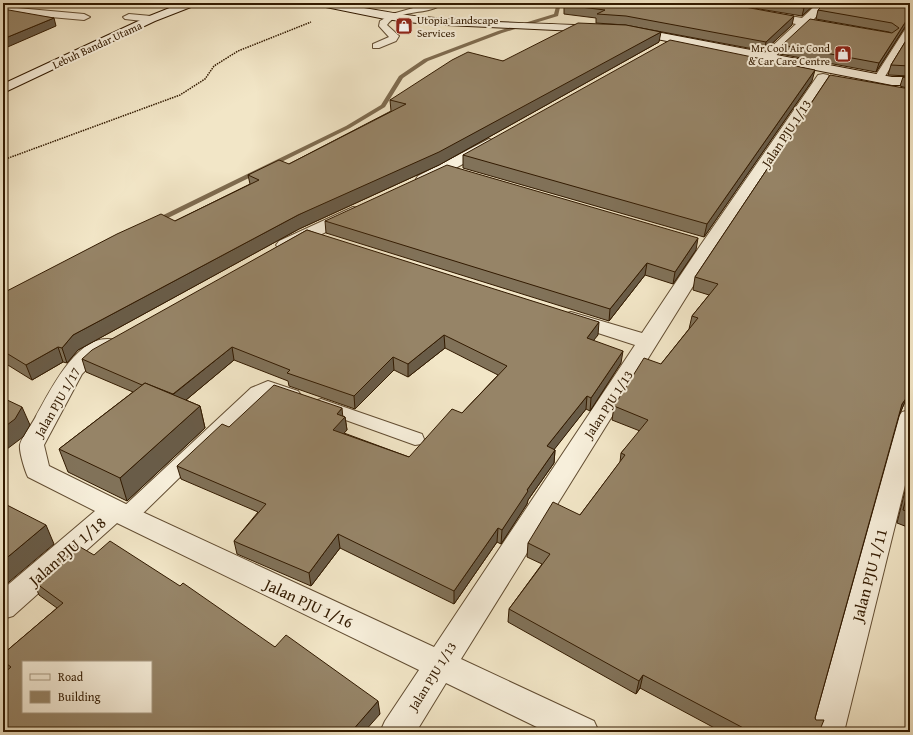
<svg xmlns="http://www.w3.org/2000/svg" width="913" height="735" font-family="'Gentium Book Plus',serif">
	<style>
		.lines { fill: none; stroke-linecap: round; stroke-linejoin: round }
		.stream { fill: #7e6b4f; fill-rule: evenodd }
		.lane-casing { stroke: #624d32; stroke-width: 2 }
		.street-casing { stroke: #624d32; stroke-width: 2 }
		.secondary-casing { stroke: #321a00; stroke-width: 2 }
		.path { stroke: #321a00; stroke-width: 1.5; stroke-dasharray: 1.5 1; stroke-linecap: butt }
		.lane { fill: #f7efdb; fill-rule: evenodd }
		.street { fill: #f7efdb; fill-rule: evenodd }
		.secondary { fill: #f7efdb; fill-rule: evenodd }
		.wall { fill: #817259; stroke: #321a00 }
		.shaded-wall { fill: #695c48; stroke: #321a00 }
		.building { fill: #968467; stroke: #321a00; fill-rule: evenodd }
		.labels { text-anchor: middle; stroke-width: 4; stroke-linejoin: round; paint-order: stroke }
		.far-poi-label { font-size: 11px; fill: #321a00; stroke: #f7efdb; text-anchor: start }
		.far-street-label { font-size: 11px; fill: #321a00; stroke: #f7efdb }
		.street-label { font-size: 13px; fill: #321a00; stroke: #f7efdb }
		.near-street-label { font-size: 16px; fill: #321a00; stroke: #f7efdb }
	</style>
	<rect width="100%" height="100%" fill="#f2e6c7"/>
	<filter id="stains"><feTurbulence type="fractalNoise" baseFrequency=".005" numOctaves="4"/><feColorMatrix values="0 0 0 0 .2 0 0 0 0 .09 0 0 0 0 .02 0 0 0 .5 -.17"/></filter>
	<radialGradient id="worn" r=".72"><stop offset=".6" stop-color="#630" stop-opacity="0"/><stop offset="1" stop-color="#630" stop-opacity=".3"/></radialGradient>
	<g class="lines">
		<polygon class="stream" points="557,3 561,3 558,16 502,33 428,61 403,78 385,107 350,128 156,224 150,224 149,222 346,126 381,105 399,76 424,59 498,31 554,14"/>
		<defs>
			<g id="lane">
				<path d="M431,3H443C430,16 398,8 387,25L399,36L396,41L379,48H373V44L389,37L379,26L380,21L392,14Z"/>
				<polygon points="910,25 910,35 884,78 883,80 875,80 874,78 906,28"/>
				<polygon points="268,381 298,391 301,395 298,399 292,401 269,393 263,396 134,522 127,524 120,522 117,516 120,510 251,388"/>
				<polygon points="321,399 422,434 424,439 422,444 415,445 315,409 312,405 315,401"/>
			</g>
			<g id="street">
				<polygon points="818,3 829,3 813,20 839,25 841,27 839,29 835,30 807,26 764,67 756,67 754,64 756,61 796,24 761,17 759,15 761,13 765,12 802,18"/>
				<polygon points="3,5 17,8 84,14 90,17 84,20 17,14 3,11"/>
				<polygon points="129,14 151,16 157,19 151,22 125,19 123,17"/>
				<path d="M823,74L828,75L830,78L718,246L461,659L594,721L599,732H547L446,683L416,732H380L385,721L419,670L117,523L13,616L3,619V589L95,511L28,477C25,471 19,452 20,445C21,438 33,423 36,416C51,390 78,331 115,340L118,345L115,350L95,361L82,374L44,445L49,466L136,509L434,647L635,345L564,322L561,318L564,314L571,312L642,333L700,246L818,75Z"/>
				<polygon points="489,139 494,141 497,144 494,147 430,182 424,184 418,182 416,179 418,176"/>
				<polygon points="353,207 359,208 362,212 359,216 291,249 285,250 279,249 276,245 279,241"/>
				<polygon points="910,410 910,465 844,732 810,732 898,418 902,412"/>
			</g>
			<g id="secondary">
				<polygon points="182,3 197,3 196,5 155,21 3,93 3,84 147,17"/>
				<path d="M316,3C352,3 388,14 424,17C482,23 540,23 598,26L604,29L598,32L425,24L385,19L321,6Z"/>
				<polygon points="630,27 892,77 910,77 910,85 892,85 626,33 624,31"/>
			</g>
		</defs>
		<use href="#lane" class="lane-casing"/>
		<use href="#street" class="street-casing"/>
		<use href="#secondary" class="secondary-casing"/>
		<polyline class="path" points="3,160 180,95 205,79 214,66 238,51 311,22"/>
		<use href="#lane" class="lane"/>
		<use href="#street" class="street"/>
		<use href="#secondary" class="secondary"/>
	</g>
	<g class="wall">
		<polygon points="570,3 816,3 802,16 729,4 792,25 764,51 625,25 596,23 596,18 564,14 564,5"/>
		<polygon points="884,3 910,3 910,24 905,27 876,72 780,54 782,45 891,33 889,32 816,19 818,10"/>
		<polygon points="910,34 910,76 888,75 891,65"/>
		<polygon points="659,42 439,165 299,229 78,350 67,363 63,362 32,380 3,362 3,293 175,221 250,184 248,175 289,164 391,111 390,100 503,61"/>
		<polygon points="830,75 907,397 901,411 900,413 815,718 819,732 722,732 640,688 636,694 508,622 509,609 542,564 527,557 528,543 580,515 620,462 621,453 640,431 612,420 614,406 661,364 689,329 692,316 709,295 693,290 695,277"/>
		<polygon points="910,76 910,89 900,86 903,77"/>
		<polygon points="812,81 704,237 463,168 463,155"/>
		<polygon points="325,221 696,250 673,284 645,275 609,321 326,233"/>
		<polygon points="307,230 598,335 593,340 621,363 590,411 586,409 554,449 555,450 554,463 528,500 527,504 501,544 497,542 454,604 340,548 311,586 237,554 234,541 258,512 181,479 177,466 229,427 343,416 345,417 347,430 344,433 409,457 462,413 498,375 445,348 408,377 394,370 355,409 289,386 288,381 234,360 186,400 200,406 205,428 127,501 68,472 59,449 133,392 86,372 82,359"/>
		<polygon points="910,479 910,528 897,523 906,487"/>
		<polygon points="33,581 275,647 380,714 7,671 3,665 3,654 57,608 39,595"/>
	</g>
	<g class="shaded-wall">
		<polygon points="809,3 816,3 802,16 804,8"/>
		<polygon points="794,16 792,25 764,51 766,42"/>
		<polygon points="910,17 910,24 905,27 876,72 879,63 908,18"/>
		<polygon points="54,18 56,26 3,49 3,39"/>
		<polygon points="661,32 659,42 439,165 299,229 78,350 67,363 62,348 73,335 298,215"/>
		<polygon points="815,70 812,81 704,237 707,224"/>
		<polygon points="698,238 696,250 673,284 675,272"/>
		<polygon points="647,263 645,275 609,321 610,309"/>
		<polygon points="599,322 598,335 585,351 587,338"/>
		<polygon points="444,335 445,348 408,377 408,364"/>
		<polygon points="58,347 63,362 32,380 26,365"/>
		<polygon points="232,347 234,360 174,410 170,397"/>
		<polygon points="623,351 621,363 590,411 591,398"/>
		<polygon points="393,357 394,370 355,409 354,396"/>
		<polygon points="587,396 586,409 546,460 547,446"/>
		<polygon points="907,397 901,411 897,418 902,404"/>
		<polygon points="200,406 205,428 127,501 120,478"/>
		<polygon points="22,407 30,425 23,437 3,452 3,428"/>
		<polygon points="342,408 343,419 345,417 347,430 335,443 333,430 337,414"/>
		<polygon points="555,450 554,463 528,500 527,504 501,544 502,530 527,490"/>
		<polygon points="46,525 54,544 3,587 3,561"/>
		<polygon points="498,528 497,542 454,604 454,591"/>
		<polygon points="338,534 340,548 311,586 309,573"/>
		<polygon points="643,675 640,688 636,694 639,681"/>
		<polygon points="378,701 380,714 364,732 351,732"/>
	</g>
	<g class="building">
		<polygon points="570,3 723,3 794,16 766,42 626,16 597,14 605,10 564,5"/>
		<polygon points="775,3 809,3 804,8"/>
		<polygon points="825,3 883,3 910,7 910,17 908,18 879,63 782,45 810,19 892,33 899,28 892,23 818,10"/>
		<polygon points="3,9 54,18 3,39"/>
		<polygon points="578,23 626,25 661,32 439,152 298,215 73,335 62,348 58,347 26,365 3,351 3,293 117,234 161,214 175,221 259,180 248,175 279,160 289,164 406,104 390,100 452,60 468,52 503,61"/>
		<polygon points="910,34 910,66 891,65"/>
		<polygon points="670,40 815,70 707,224 463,155"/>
		<polygon points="830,75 910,89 910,390 907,397 902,404 815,718 816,720 824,720 819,732 751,732 643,675 639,681 509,609 550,554 528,543 553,502 580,515 625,455 621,453 648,420 614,406 644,358 661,364 698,318 692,316 718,284 695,277"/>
		<polygon points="910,76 910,78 903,77"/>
		<polygon points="447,165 698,238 675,272 647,263 610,309 325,221"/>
		<polygon points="307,230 599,322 587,338 623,351 591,398 587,396 547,446 555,450 527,490 528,491 502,530 498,528 454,591 338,534 309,573 238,543 234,541 266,504 177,466 222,424 229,427 274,385 342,408 337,414 345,417 333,430 409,457 452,409 462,413 507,366 444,335 408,364 393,357 354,396 287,373 290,370 232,347 173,394 145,383 142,385 82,359 92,350"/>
		<polygon points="145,383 200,406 120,478 59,449"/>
		<polygon points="3,398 22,407 15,419 3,428"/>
		<polygon points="910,483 910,512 903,510"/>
		<polygon points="3,503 46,525 3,561"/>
		<path d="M110,541L180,586L183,583L275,647L286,635L378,701L351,732H3V674L11,667L3,661V654L63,603L33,581L75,544L94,555ZM23,662H151V712H23Z"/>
	</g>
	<defs>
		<symbol id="shop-square" viewBox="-11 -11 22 22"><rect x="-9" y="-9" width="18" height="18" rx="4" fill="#8f2418" stroke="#f7efdb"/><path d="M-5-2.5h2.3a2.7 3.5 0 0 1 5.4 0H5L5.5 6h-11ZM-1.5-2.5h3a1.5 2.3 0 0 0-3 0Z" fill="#fff"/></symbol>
	</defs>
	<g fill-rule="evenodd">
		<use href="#shop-square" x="394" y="16" width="20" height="20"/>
		<use href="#shop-square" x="833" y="44" width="20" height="20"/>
	</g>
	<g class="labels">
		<g class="far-poi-label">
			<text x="417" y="24">Utopia Landscape<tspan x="417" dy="13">Services</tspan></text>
			<text x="830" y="52" text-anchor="end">Mr Cool Air Cond<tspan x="830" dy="13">&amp; Car Care Centre</tspan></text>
		</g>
		<g class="far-street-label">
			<text transform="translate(97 45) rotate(-25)" y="4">Lebuh Bandar Utama</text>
		</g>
		<g class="street-label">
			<text transform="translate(786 133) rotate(-56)" y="5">Jalan PJU 1/13</text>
			<text transform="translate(57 402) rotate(-60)" y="5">Jalan PJU 1/17</text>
			<text transform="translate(608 404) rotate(-57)" y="5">Jalan PJU 1/13</text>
			<text transform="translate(432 676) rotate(-58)" y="5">Jalan PJU 1/13</text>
		</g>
		<g class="near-street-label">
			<text transform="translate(67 551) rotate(-41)" y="6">Jalan PJU 1/18</text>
			<text transform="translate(869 575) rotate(-75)" y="6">Jalan PJU 1/11</text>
			<text transform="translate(309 603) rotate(25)" y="6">Jalan PJU 1/16</text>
		</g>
	</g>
	<rect width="913" height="735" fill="none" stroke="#f2e6c7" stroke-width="16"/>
	<rect x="4" y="4" width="905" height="727" fill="none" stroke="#321a00" stroke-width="2"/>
	<rect x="8" y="8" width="897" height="719" fill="none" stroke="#321a00"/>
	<rect x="22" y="661" width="130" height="52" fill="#f7efdb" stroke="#a89a83"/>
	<rect x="30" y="674" width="20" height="6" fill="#f7efdb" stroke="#a89a83"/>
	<text x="58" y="681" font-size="12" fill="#321a00">Road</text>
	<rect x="30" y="691" width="20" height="12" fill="#968467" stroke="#a89a83"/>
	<text x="58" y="701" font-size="12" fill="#321a00">Building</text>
	<rect width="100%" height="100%" filter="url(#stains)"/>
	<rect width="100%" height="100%" fill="url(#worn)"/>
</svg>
